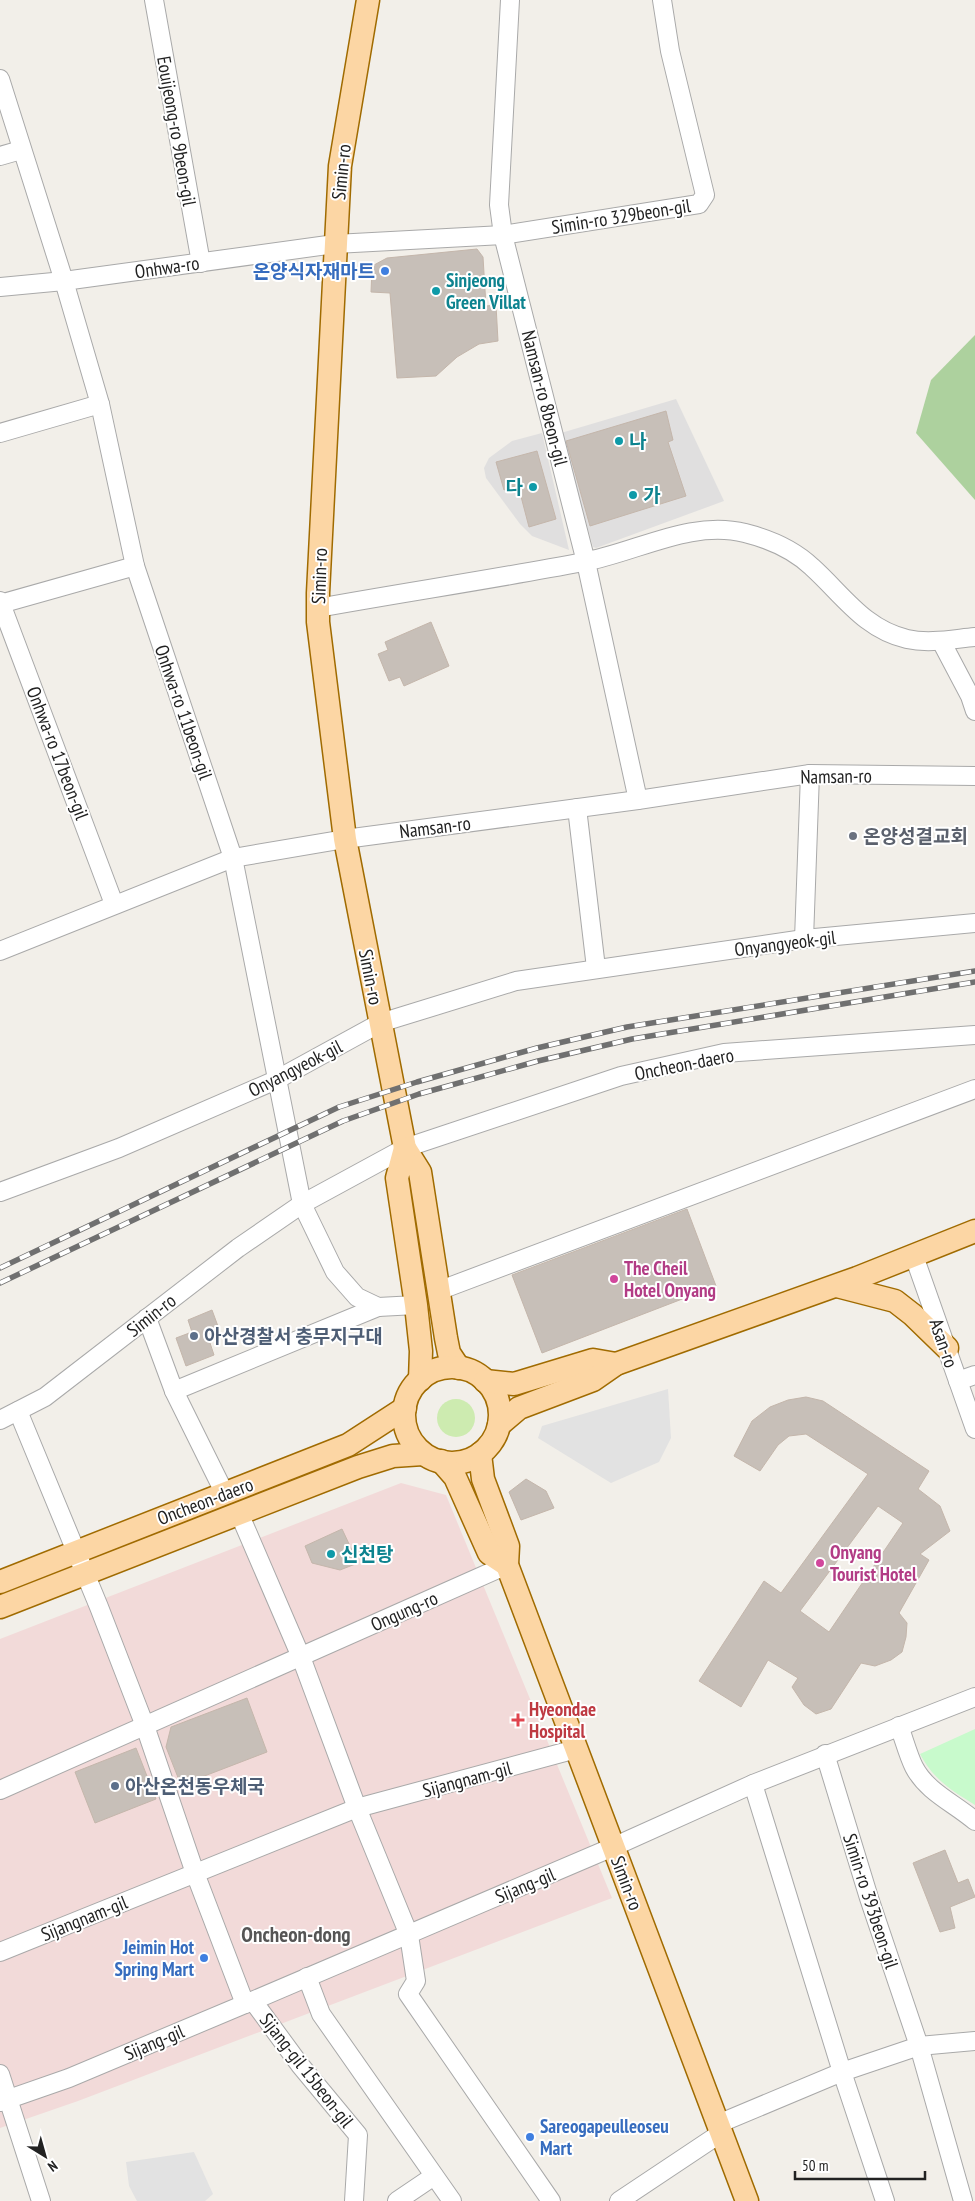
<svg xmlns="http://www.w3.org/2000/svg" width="975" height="2201" font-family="'PT Sans Narrow','Noto Sans KR',sans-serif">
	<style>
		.residential { fill: #e0dfdf }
		.commercial { fill: #f2dad9 }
		.grass { fill: #cdebb0 }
		.forest { fill: #add19e }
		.park { fill: #c8facc }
		.parking { fill: #e2e2e2 }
		.building { fill: #c7bfb8; stroke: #c4b6ab; fill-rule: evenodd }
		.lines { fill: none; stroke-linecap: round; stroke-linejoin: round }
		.minor-casing { stroke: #a9a9a9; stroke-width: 20 }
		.major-casing { stroke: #a06b00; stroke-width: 25 }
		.minor { stroke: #fff; stroke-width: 18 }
		.major { stroke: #fcd6a4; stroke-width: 22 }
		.rail-casing { stroke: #707070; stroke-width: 5.5 }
		.rail { stroke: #fff; stroke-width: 4; stroke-dasharray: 11; stroke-linecap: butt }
		.shop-dot { fill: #3f7fe0; stroke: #fff; stroke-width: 2 }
		.culture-dot { fill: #0f9aa8; stroke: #fff; stroke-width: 2 }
		.worship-dot { fill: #6b7280; stroke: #fff; stroke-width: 2 }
		.hotel-dot { fill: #d1479c; stroke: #fff; stroke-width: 2 }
		.service-dot { fill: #5c6f8a; stroke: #fff; stroke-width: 2 }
		.health-dot { fill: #e0444e; stroke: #fff; stroke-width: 2 }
		.labels { text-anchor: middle; stroke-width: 4; stroke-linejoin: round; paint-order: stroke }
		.street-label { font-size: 19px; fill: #222; stroke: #fff }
		.shop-label { font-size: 19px; font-weight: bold; fill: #366cbe; stroke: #fff; text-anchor: end }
		.culture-label { font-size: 19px; font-weight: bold; fill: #0d838f; stroke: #fff; text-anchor: start }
		.worship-label { font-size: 19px; font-weight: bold; fill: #5b616d; stroke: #fff; text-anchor: start }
		.hotel-label { font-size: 19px; font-weight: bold; fill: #b23c85; stroke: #fff; text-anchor: start }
		.service-label { font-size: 19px; font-weight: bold; fill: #4e5e75; stroke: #fff; text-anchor: start }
		.health-label { font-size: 19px; font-weight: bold; fill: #be3a42; stroke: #fff; text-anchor: start }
		.quarter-label { font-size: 21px; font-weight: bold; fill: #555; stroke: #fff }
	</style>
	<rect width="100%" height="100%" fill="#f2efe9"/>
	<g class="residential">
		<polygon points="676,399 724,501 596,548 593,547 561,433"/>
		<polygon points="542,433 569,550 532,536 520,524 486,478 484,468 489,458 512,441"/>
	</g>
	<polygon class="commercial" points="401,1483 446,1495 612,1898 78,2101 0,2128 0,1639"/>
	<circle class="grass" cx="456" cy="1418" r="19"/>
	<polygon class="forest" points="975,335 975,500 916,433 931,380"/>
	<path class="park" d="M975,1729V1805C951,1790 934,1780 920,1754Z"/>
	<g class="parking">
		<polygon points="668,1389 671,1438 659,1462 611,1483 538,1438 542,1426"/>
		<polygon points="194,2152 213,2194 205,2201 137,2201 129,2186 126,2162"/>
	</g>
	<g class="building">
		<polygon points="477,249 483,257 486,306 496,305 498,341 479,344 457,357 436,376 397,378 390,293 371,292 372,269 374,265 387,258"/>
		<polygon points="666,411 673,440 668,442 686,496 590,526 566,441"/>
		<polygon points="537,451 556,519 529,527 518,485 504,490 496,462"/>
		<polygon points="431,622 449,666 404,686 400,677 389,681 378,654 388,650 385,642"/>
		<polygon points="687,1209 716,1286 542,1353 512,1275"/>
		<polygon points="212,1310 219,1329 207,1334 214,1355 186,1366 176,1338 192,1332 188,1320"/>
		<path d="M806,1397L823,1401L929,1471L918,1489L940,1506L950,1531L920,1554L929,1560L899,1613L907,1623L906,1637L902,1652L891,1660L875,1666L861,1663L831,1709L816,1714L804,1705L792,1687L798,1678L768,1660L741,1707L699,1681L764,1581L781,1593L868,1474L806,1434L789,1436L778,1445L760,1471L734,1456L752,1421L770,1407L788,1400ZM878,1506L903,1523L829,1632L800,1611Z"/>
		<polygon points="526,1479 546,1491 554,1508 521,1520 509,1492"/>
		<polygon points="342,1529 358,1563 340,1570 312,1563 305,1546"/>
		<polygon points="247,1698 267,1752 181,1785 166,1747 171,1727"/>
		<polygon points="136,1748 156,1799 95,1823 75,1772"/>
		<polygon points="945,1850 958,1883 968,1879 975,1897 950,1907 955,1928 940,1932 913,1863"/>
	</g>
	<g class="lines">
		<defs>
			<g id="minor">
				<polyline points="154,0 201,263"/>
				<polyline points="510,0 499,205 503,235 586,562 638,800"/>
				<polyline points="0,79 64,281 100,404 135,566 233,858 302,1204 335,1272 357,1297 378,1307"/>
				<polyline points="0,156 21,150"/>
				<polyline points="0,287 64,281 335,244 503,235 699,204 705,195 670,51 662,0"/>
				<polyline points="0,433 100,404"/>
				<polyline points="0,601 114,904"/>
				<polyline points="0,604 135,566"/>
				<path d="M318,608C406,592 495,579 583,562C635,553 691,519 745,533C769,539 794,550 812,567C843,595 864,629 907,639C929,644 953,639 975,637"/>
				<polyline points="941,641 970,696 975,711"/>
				<polyline points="577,808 596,968"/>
				<polyline points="804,939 810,774"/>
				<polyline points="0,951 233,858 345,839 638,800 810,774 975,776"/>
				<polyline points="0,1192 119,1148 276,1080 380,1023 516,981 804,939 975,923"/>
				<polyline points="914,1256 975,1429"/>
				<polyline points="438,1291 975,1089"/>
				<polyline points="147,1318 174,1391 225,1494"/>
				<polyline points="958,1381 975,1375"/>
				<polyline points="174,1391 378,1307 416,1305"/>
				<polyline points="18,1411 99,1607 145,1726 195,1873 245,2004"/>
				<polyline points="0,1420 45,1397 238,1248 302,1204 405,1148 621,1076 724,1053 975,1035"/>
				<polyline points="239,1513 301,1657 357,1808 409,1935 416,1981 408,1994 551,2201"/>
				<path d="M899,1726C904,1739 908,1755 914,1767C927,1792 954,1803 975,1821"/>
				<polyline points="825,1754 869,1898 919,2046 963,2201"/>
				<polyline points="753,1784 842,2072 885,2201"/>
				<polyline points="0,1790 507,1565"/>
				<polyline points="0,1952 357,1808 576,1749"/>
				<polyline points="307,1977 321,2014 452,2201"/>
				<polyline points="253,2001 300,2065 358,2135 354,2201"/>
				<polyline points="0,2074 41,2201"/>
				<polyline points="0,2102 69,2078 245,2004 613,1847 753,1784 975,1697"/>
				<polyline points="718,2124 842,2072 919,2046 975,2041"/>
				<polyline points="397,2201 434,2176"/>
				<polyline points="619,2201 721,2133"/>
			</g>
			<g id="major">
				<polyline points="368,0 340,166 318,593 318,622 345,839 405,1148 420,1172 446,1338 449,1353 459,1368"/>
				<polyline points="405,1148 397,1178 416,1305 421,1351 420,1380"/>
				<polyline points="837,1286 895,1301 913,1315 947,1348"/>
				<circle cx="452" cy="1415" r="48"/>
				<polyline points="485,1381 514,1384 593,1360 616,1364"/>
				<polyline points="499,1425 519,1408 593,1380 616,1364 857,1278 975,1231"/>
				<polyline points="480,1454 483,1479 508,1546 507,1565 747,2201"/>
				<polyline points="441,1461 455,1477 489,1553 507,1565"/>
				<polyline points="0,1582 348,1445 405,1408"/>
				<polyline points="0,1607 358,1467 393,1456 423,1454"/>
			</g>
		</defs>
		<use href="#minor" class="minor-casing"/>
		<use href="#major" class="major-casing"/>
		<use href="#minor" class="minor"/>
		<use href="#major" class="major"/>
		<defs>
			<g id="rail">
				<polyline points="0,1268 339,1107 417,1082 537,1048 627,1027 975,971"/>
				<polyline points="0,1283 343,1121 419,1094 538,1061 632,1039 975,982"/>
			</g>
		</defs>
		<use href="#rail" class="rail-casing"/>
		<use href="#rail" class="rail"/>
	</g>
	<g class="shop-dot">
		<circle cx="385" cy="271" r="5"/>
		<circle cx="204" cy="1958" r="5"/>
		<circle cx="530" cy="2137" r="5"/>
	</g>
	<g class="culture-dot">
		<circle cx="436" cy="291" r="5"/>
		<circle cx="619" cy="441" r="5"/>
		<circle cx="533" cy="487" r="5"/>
		<circle cx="633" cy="495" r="5"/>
		<circle cx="331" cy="1554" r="5"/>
	</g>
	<circle class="worship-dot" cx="853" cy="836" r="5"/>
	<g class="hotel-dot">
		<circle cx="614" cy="1279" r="5"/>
		<circle cx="820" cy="1563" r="5"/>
	</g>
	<g class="service-dot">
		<circle cx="194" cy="1336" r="5"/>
		<circle cx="115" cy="1786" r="5"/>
	</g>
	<path class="health-dot" d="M515.5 1712.5h5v5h5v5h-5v5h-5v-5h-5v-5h5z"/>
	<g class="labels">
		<g class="street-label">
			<text transform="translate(177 131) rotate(80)" y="7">Eouijeong-ro 9beon-gil</text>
			<text transform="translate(341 172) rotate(-84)" y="7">Simin-ro</text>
			<text transform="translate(621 216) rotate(-9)" y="7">Simin-ro 329beon-gil</text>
			<text transform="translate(167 267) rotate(-8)" y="7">Onhwa-ro</text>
			<text transform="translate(545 398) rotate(76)" y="7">Namsan-ro 8beon-gil</text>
			<text transform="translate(319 576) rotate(-88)" y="7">Simin-ro</text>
			<text transform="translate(184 712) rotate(71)" y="7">Onhwa-ro 11beon-gil</text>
			<text transform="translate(58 753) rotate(69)" y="7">Onhwa-ro 17beon-gil</text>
			<text transform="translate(836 776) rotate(-1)" y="7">Namsan-ro</text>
			<text transform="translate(435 827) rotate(-7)" y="7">Namsan-ro</text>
			<text transform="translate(785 943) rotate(-7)" y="7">Onyangyeok-gil</text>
			<text transform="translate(371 977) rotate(79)" y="7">Simin-ro</text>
			<text transform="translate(684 1064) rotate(-11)" y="7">Oncheon-daero</text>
			<text transform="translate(295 1068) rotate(-27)" y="7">Onyangyeok-gil</text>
			<text transform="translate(151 1315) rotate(-38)" y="7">Simin-ro</text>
			<text transform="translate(944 1343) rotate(71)" y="7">Asan-ro</text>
			<text transform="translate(205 1501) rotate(-21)" y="7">Oncheon-daero</text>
			<text transform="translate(404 1611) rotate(-24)" y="7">Ongung-ro</text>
			<text transform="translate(467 1779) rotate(-15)" y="7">Sijangnam-gil</text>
			<text transform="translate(627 1883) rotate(69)" y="7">Simin-ro</text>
			<text transform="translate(525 1885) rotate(-23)" y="7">Sijang-gil</text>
			<text transform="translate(871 1901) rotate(72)" y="7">Simin-ro 393beon-gil</text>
			<text transform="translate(84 1918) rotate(-22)" y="7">Sijangnam-gil</text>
			<text transform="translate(154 2042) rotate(-23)" y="7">Sijang-gil</text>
			<text transform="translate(307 2070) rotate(52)" y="7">Sijang-gil 15beon-gil</text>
		</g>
		<g class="shop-label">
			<text x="375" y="278">온양식자재마트</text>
			<text x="194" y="1954">Jeimin Hot<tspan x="194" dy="22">Spring Mart</tspan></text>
			<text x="540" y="2133" text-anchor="start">Sareogapeulleoseu<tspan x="540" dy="22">Mart</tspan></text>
		</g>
		<g class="culture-label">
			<text x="446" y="287">Sinjeong<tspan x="446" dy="22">Green Villat</tspan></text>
			<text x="629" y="448">나</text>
			<text x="523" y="494" text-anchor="end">다</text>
			<text x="643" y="502">가</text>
			<text x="341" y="1561">신천탕</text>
		</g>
		<g class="worship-label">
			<text x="863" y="843">온양성결교회</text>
		</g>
		<g class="hotel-label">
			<text x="624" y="1275">The Cheil<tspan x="624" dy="22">Hotel Onyang</tspan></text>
			<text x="830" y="1559">Onyang<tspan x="830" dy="22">Tourist Hotel</tspan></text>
		</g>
		<g class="service-label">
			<text x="204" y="1343">아산경찰서 충무지구대</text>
			<text x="125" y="1793">아산온천동우체국</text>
		</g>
		<g class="health-label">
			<text x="529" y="1716">Hyeondae<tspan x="529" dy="22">Hospital</tspan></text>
		</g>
		<g class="quarter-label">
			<text x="296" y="1942">Oncheon-dong</text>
		</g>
	</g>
	<g transform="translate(45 2156) rotate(143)" stroke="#ffffff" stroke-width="4" paint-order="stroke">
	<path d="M0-4L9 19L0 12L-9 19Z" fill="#222222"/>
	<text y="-8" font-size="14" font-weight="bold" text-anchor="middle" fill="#222222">N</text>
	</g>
	<path d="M795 2171v8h130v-8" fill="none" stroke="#222222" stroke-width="2.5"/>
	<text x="802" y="2171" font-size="15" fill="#222222" stroke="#ffffff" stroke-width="4" paint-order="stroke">50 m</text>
</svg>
